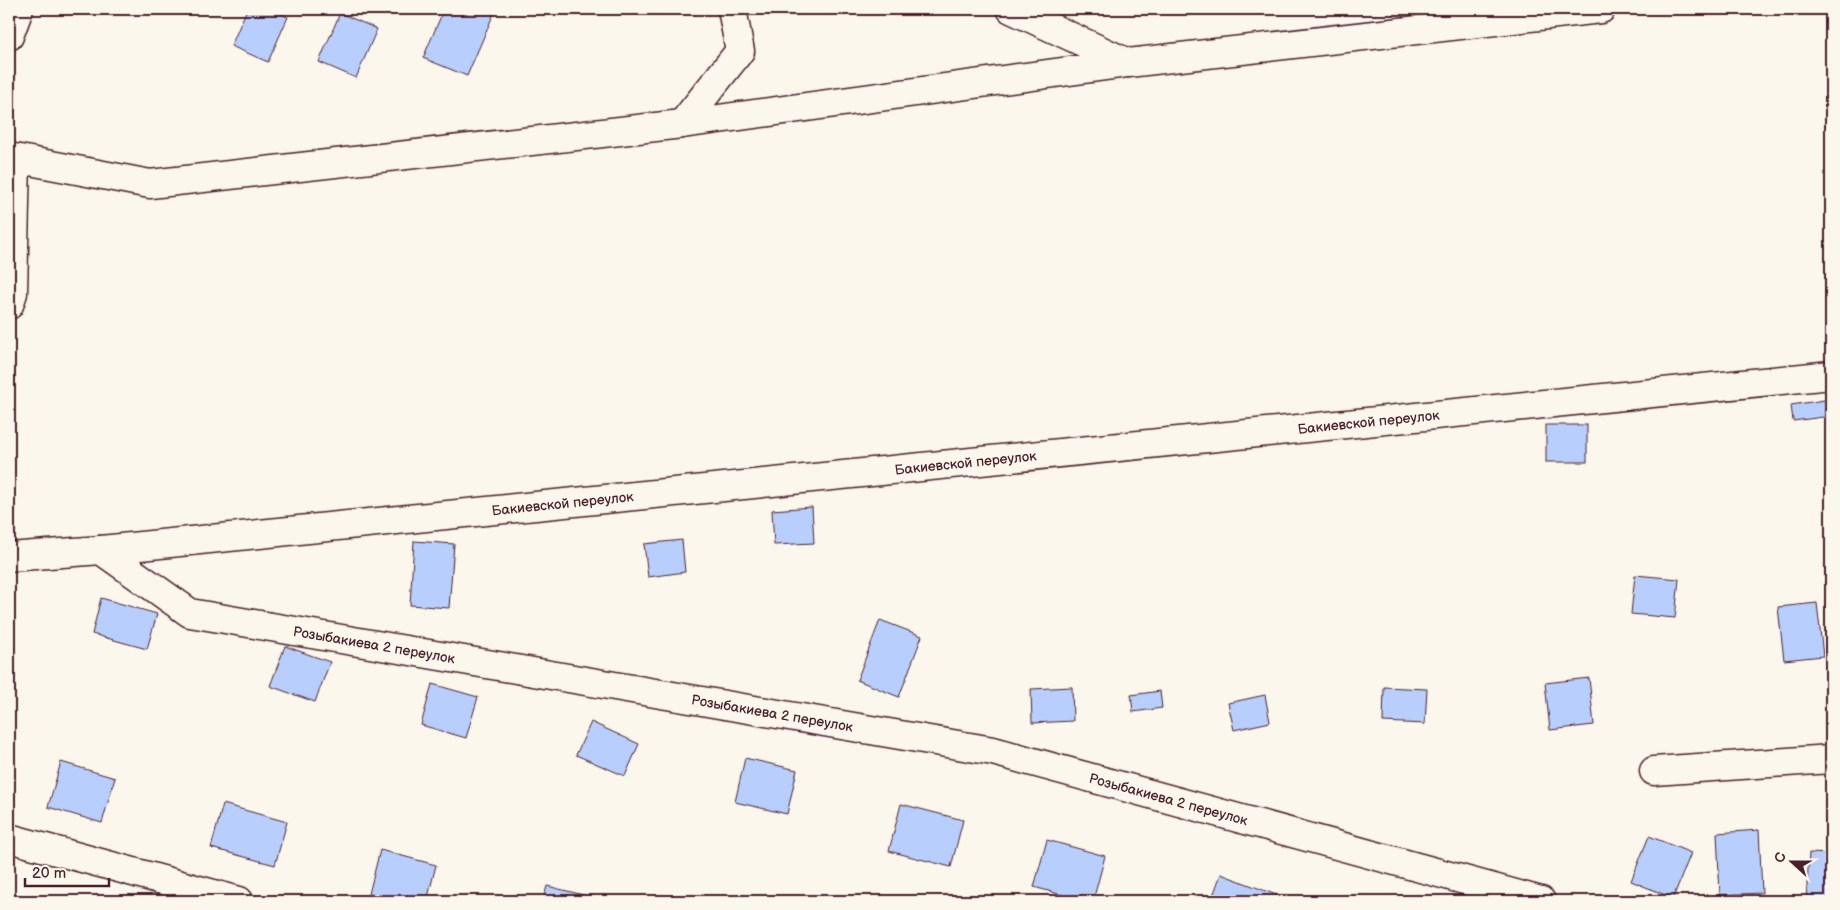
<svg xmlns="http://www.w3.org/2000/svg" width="1840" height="910" font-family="'Balsamiq Sans',sans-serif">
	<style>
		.building { fill: #b8cffe; stroke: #4a1f2b }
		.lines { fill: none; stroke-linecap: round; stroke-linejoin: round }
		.minor-casing { stroke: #4a1f2b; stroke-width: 31 }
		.minor { stroke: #fbf7ec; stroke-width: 28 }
		.labels { text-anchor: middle; stroke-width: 5; stroke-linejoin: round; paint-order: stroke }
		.street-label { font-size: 14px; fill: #4a1f2b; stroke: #fbf7ec }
	</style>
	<rect width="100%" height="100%" fill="#fbf7ec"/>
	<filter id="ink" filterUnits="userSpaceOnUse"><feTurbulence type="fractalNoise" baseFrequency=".02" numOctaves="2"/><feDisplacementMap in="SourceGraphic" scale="10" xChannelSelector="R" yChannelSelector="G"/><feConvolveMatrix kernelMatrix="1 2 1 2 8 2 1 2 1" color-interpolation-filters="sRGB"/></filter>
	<g filter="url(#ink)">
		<g class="building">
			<polygon points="247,9 270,9 288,17 268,62 231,46"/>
			<polygon points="444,9 484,9 494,13 467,76 423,58"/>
			<polygon points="1182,9 1210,9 1180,13"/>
			<polygon points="340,13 377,29 356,78 319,62"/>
			<polygon points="1831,399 1831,416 1793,421 1791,405"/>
			<rect x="1546" y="425" width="41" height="37"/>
			<polygon points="812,507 814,543 774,545 772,510"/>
			<polygon points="682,540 685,572 648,577 644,544"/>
			<polygon points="414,541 454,544 449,608 410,605"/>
			<polygon points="1635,575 1679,579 1675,618 1631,614"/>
			<polygon points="101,598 157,614 147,649 92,634"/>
			<polygon points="1817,603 1823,656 1784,660 1778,607"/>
			<polygon points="880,620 922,636 899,697 857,680"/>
			<polygon points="285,646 330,662 315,702 270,686"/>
			<polygon points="1589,678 1594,725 1550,730 1545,683"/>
			<polygon points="432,684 478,697 466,738 421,725"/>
			<polygon points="1072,687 1073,721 1032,723 1031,689"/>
			<polygon points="1384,687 1427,689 1425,724 1383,722"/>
			<polygon points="1160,691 1162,708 1133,712 1131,695"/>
			<polygon points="1265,695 1270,722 1234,730 1228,703"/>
			<polygon points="591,722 639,744 625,776 576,755"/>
			<polygon points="745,758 797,770 787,814 735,802"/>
			<polygon points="61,762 115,778 102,823 48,807"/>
			<polygon points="223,804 287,822 275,865 211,848"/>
			<polygon points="901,804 963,820 951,867 889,851"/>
			<polygon points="1759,830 1762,893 1720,895 1717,833"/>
			<polygon points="1649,836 1691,853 1673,898 1631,881"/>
			<polygon points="1047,840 1105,856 1093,901 1084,901 1034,887"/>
			<polygon points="380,850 436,865 427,901 395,901 369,894"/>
			<polygon points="1809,853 1831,854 1831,901 1806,901"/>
			<polygon points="1221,874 1287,899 1286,901 1211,901"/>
			<polygon points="547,886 608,901 543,901"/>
		</g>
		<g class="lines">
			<defs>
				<g id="minor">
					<polyline points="1011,9 1128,63"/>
					<polyline points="9,36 19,9"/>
					<polyline points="682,124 740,51 732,9"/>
					<polyline points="9,157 150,184 682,124 1128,63 1601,9"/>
					<polyline points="9,305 13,293 16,159"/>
					<path id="s1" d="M101,550L1831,375"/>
					<path id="s2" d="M9,557L101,550L190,613L993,751L1541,901"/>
					<polyline points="1654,771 1831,759"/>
					<polyline points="9,838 239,901"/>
				</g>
			</defs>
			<use href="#minor" class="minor-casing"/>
			<use href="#minor" class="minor"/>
		</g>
	</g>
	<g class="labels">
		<g class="street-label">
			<text dy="5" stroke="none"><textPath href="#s1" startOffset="1274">Бакиевской переулок</textPath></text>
			<text dy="5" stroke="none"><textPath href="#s1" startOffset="869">Бакиевской переулок</textPath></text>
			<text dy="5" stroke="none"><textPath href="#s1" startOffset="464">Бакиевской переулок</textPath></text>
			<text dy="5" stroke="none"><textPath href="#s2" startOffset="388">Розыбакиева 2 переулок</textPath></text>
			<text dy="5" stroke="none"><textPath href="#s2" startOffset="792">Розыбакиева 2 переулок</textPath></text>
			<text dy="5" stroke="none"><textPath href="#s2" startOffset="1198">Розыбакиева 2 переулок</textPath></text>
		</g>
	</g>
	<rect width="1840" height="910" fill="none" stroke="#fbf7ec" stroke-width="30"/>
	<rect x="15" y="15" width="1810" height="880" fill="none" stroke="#4a1f2b" stroke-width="2" filter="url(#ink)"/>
	<g transform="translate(1792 862) rotate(291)" stroke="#fbf7ec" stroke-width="4" paint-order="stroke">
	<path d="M0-4L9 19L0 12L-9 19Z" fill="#4a1f2b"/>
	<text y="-8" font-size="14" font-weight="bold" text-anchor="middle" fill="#4a1f2b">С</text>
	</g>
	<path d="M25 878v8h84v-8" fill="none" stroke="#4a1f2b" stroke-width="2.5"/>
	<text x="32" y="878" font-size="15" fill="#4a1f2b" stroke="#fbf7ec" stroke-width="4" paint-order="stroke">20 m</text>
</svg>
